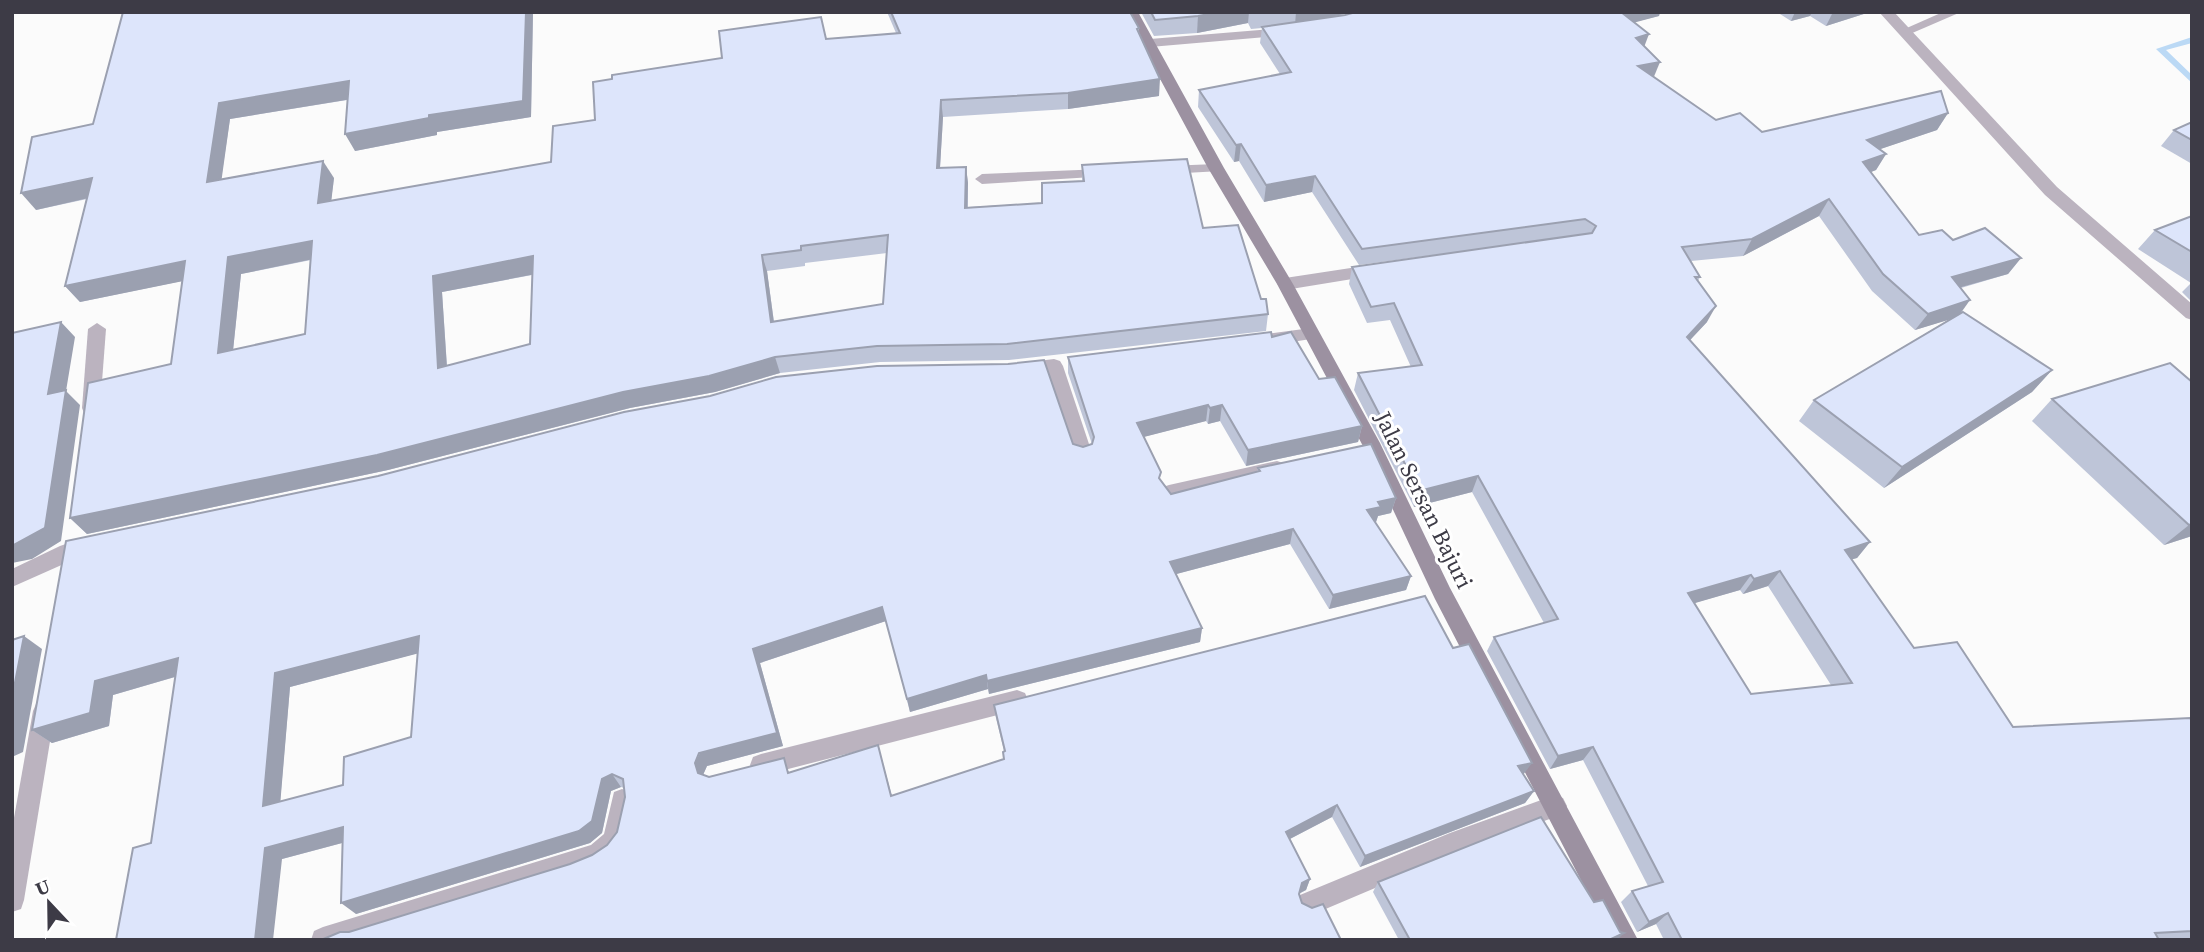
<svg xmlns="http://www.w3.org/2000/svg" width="2204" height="952" font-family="'Source Serif 4',serif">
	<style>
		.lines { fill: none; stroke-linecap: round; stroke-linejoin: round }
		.stream { fill: #bbd9f5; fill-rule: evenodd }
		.service { fill: #bbb3bf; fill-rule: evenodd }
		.minor { fill: #bbb3bf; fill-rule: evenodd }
		.secondary { fill: #9c91a1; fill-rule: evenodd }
		.wall { fill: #bec5d8; fill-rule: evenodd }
		.shaded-wall { fill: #9ba0b0 }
		.building { fill: #dde5fb; stroke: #9ba0b0; stroke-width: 2; fill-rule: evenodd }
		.labels { text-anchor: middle; stroke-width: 6; stroke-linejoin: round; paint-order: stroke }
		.street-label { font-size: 23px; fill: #3d3b46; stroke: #fff }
	</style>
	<rect width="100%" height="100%" fill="#fbfbfb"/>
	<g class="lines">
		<polygon class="stream" points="2192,37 2192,43 2166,50 2192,75 2192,83 2156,49"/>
		<g class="service">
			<polygon points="1943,12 1961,12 1910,34 1902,34 1900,31"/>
			<polygon points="1216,164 1223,168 1221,171 1167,174 1160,170 1167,166"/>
			<polygon points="1104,169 1111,173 1109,176 982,184 975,179 982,174"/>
			<polygon points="1277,461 1283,463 1286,468 1283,473 1277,475 1169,499 1163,497 1160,492 1163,487 1169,485"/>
		</g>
		<g class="minor">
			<polygon points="1879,12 1894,12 2057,187 2192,304 2192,320 2186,318 2045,195"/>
			<polygon points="1285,28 1292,32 1290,35 1150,47 1143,43 1150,39"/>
			<polygon points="1377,264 1383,266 1385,270 1383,274 1285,290 1277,284 1285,278"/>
			<polygon points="97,323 106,329 100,408 98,413 84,413 82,408 88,329"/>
			<polygon points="1311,328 1317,330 1320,334 1317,338 1267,346 1261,344 1258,340 1261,336 1267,334"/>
			<polygon points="1054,359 1060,361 1063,366 1092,453 1090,458 1083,460 1076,458 1074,453 1047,373 1015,374 1012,369 1015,364"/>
			<polygon points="86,537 93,539 96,545 93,551 12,587 12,569 60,546"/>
			<polygon points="1017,690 1025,693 1028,700 1025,707 1017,710 761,776 753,773 750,765 753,757 761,754"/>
			<polygon points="44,701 52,704 55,711 24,900 21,909 12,912 12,829 33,711 36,704"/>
			<path d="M622,789L630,792C634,802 632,809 630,820C624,857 613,859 580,873L364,940H311L314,931L323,927L591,845L604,834L614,792Z"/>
			<polygon points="1555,795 1563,798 1567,806 1563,814 1453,855 1309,916 1300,913 1297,904 1300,895 1450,833"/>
		</g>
		<polygon class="secondary" points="1124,12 1138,12 1224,168 1293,284 1380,443 1450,588 1638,940 1612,940 1435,599 1364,448 1277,284 1208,168"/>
	</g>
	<g class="wall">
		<path d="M123,12H533L531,117L437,132V135L355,151L347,100L230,119L221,179L334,178L331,201L551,162L595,120L722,58L826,39L896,33L887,12H1130L1139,28V34L1159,96L1068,109L943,117L940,168L966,167L968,183V207L1042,203L1082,182V165L1203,228L1261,299L1268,314L1266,331L1009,360L880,362L780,373L715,392L630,408L388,470L87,534L70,518L171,364L182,281L80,302L65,286L87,199L36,210L93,124ZM887,253L883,304L774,322L767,271L805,266V263ZM311,260L305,334L233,350L241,274ZM532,275L530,344L447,366L442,292Z"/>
		<path d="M1141,12H1352L1329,18L1345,15L1356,12H1660L1659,16L1634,22L1644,46L1654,77L1716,120L1762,132L1948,113L1937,130L1880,149L1886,154L1876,170L1871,172L1919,235L1953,240L2021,258L2008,274L1961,288L1960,313L2052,370L2032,392L1884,488L1799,421L1814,400L1950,319L1915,330L1872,291L1819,216L1743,256L1691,261L1700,277L1698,281L1707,322L1690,340L1870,542L1857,558L1851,559L1914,648L2013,727L2192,721V940H1664L1656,924L1637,932L1621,902L1632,891L1648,886L1583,760L1550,769L1487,651L1494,637L1544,623L1472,492L1414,507L1354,390L1358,373L1411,367L1390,320L1367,323L1349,284L1352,267L1494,247L1359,265L1312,192L1264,202L1239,161L1234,162L1198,107L1199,90L1280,74L1260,43L1262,28L1251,29L1248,23L1197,33L1154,36ZM1768,586L1831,685L1751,694L1694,603L1740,590L1743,594Z"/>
		<polygon points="1777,12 1870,12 1826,26 1810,16 1791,21"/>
		<polygon points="2192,122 2192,164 2161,146 2174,130"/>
		<polygon points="2192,216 2192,302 2182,292 2191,283 2138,249 2155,230"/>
		<path d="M1272,337L1319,379L1362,426L1358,442L1246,466L1220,421L1208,424L1206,421L1143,437L1160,480L1171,494L1257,472L1258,468L1396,498L1391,513L1378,516L1376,522H1375L1411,576L1406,590L1329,609L1290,544L1176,574L1202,628L1200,642L989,694L988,689L910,712L886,621L760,663L783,746L707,766L703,775L709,777L791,772L878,745L892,796L1004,759V751L996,718L994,705L1524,775L1534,791L1525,803L1360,867L1332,817L1290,839L1310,879L1306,890L1299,894L1302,903L1341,940L349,932L570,864L592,855L607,845L617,832L625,797L624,788L621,787L611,791L602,833L590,843L356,914L342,843L282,859L151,843L175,677L113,695L109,726L52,743L32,730L66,541L1073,444L1083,447L1092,444L1068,373V357ZM418,653L411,737L343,785L280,802L290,687Z"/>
		<polygon points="2192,382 2192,536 2164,545 2032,421 2052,399"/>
		<polygon points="1378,882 1594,902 1609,940 1399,940 1373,892"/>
	</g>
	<g class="shaded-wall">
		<polygon points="526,12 533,12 531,117 437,132 437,135 355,151 345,134 429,115"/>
		<polygon points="1220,12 1249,12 1248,23 1197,33 1198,16"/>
		<polygon points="1296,12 1352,12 1295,25"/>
		<polygon points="1620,12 1660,12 1659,16 1614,28"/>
		<polygon points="1795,12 1812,12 1810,16 1791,21"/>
		<polygon points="1833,12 1870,12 1826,26"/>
		<polygon points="1649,34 1643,50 1636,38"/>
		<polygon points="1660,62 1653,79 1638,66"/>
		<polygon points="1160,79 1159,96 1068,109 1068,93"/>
		<polygon points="349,81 358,98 230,119 219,198 207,182 219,103"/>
		<polygon points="941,100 943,117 939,184 937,168"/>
		<polygon points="1948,113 1937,130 1857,157 1867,140"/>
		<polygon points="1241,144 1239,161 1234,162 1236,145"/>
		<polygon points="1886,154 1876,170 1853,179 1863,162"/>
		<polygon points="323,161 334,178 329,220 318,203"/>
		<polygon points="966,167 968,183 967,224 965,208"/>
		<polygon points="1315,176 1312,192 1264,202 1266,185"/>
		<polygon points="92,178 106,194 36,210 21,193"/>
		<polygon points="1829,199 1819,216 1743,256 1752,239"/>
		<polygon points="312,241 323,257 241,274 231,370 218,353 228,257"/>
		<polygon points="762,255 767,271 776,338 771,322"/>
		<polygon points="533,256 541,273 442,292 448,384 438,368 433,276"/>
		<polygon points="2021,258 2008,274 1940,293 1952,277"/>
		<polygon points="185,261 198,278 80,302 65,286"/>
		<polygon points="1970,300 1958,317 1915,330 1928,314"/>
		<polygon points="1716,306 1707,322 1678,353 1687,337"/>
		<polygon points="61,322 75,337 66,391 80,405 61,541 32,559 12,563 12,546 48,394"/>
		<polygon points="775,357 780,373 715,392 630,408 388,470 87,534 70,518"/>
		<polygon points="2052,370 2032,392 1884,488 1902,467"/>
		<polygon points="1208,405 1206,421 1136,439 1137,423"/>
		<polygon points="1222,405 1220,421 1208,424 1210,408"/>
		<polygon points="1362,426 1358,442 1246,466 1248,450"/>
		<polygon points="1478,476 1472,492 1414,507 1419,491"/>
		<polygon points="1396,498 1391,513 1378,516 1376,522 1362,525 1367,510 1378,502"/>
		<polygon points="2192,524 2192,536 2164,545 2189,525"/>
		<polygon points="1293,529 1290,544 1169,576 1170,562"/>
		<polygon points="1870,542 1857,558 1832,565 1845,550"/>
		<polygon points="1780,571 1768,586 1743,594 1754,579"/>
		<polygon points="1751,575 1740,590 1678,608 1688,593"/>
		<polygon points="1411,576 1406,590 1329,609 1333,595"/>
		<polygon points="882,607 886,621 760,663 783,746 707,766 703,775 698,773 695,763 753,649"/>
		<polygon points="1202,628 1200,642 989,694 987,681"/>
		<polygon points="24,636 42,649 23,752 12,757 12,698"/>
		<polygon points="419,636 431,650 290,687 279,818 263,806 275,673"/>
		<polygon points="178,658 195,671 113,695 109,726 52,743 32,730 95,681"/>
		<polygon points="986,675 988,689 910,712 907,699"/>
		<polygon points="1593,747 1583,760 1550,769 1558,756"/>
		<polygon points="1532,763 1523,775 1518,766"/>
		<polygon points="612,774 621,787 611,791 602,833 590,843 356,914 341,903"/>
		<polygon points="1534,791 1525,803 1360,867 1365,856"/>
		<polygon points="1337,805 1332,817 1282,843 1286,832"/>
		<polygon points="343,827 357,839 282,859 273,940 255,940 265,848"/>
		<polygon points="1310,879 1306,890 1298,894 1302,883"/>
		<polygon points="1668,913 1656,924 1637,932 1649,922"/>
		<polygon points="1624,933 1617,940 1609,940"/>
	</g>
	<g class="building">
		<path d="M123,12H526L523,101L429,115V118L345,134L349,81L219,103L207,182L323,161L318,203L551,162L553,126L595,120L593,82L612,79V75L722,58L719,31L821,17L826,39L900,33L891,12H1130L1139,28L1137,29L1160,79L1068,93L941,100L937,168L966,167L965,208L1042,203V183L1084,181L1082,165L1187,159L1203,228L1238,225L1261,299H1266L1268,314L1007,344L877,346L775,357L709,376L623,392L377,455L70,518L88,383L171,364L185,261L65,286L92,178L21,193L32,137L93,124ZM888,235L883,304L771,322L762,255L801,250V246ZM312,241L305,334L218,353L228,257ZM533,256L530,344L438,368L433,276Z"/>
		<polygon points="1151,12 1220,12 1198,16 1155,20"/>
		<path d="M1356,12H1621L1649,34L1636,38L1660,62L1638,66L1716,120L1740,113L1762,132L1941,91L1948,113L1867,140L1886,154L1863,162L1919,235L1942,230L1953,240L1985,228L2021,258L1952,277L1970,300L1928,314L1883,274L1829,199L1752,239L1682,247L1700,277H1695L1716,306L1687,337L1870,542L1845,550L1914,648L1957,642L2013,727L2190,718L2192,721V931L2155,933L2159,940H1682L1668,913L1649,922L1632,891L1663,882L1593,747L1558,756L1494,637L1558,619L1478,476L1419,491L1358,373L1422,365L1394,303L1371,307L1352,267L1592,233L1596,226L1585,219L1362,249L1315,176L1266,185L1241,144L1236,145L1199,90L1291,72L1262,27L1345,15ZM1780,571L1852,683L1751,694L1688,593L1751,575L1754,579Z"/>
		<polygon points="2192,122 2192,140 2174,130"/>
		<polygon points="2192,216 2192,252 2155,230"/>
		<polygon points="1963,312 2052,370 1902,467 1814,400"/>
		<polygon points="61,322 48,394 66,390 45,528 12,546 12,333"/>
		<path d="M1271,332L1272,337L1291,332L1319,379L1335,377L1362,426L1248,450L1222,405L1210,408L1208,405L1137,423L1161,472L1159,478L1171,494L1260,471L1258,468L1371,444L1396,498L1378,502L1381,507L1367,510L1411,576L1333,595L1293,529L1170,562L1202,628L987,681L986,675L907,699L882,607L753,649L777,733L699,753L695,763L698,773L709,777L784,758L788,773L878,745L891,796L1004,759L1003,752L1005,751L994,705L1425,596L1453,648L1469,644L1532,763L1518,766L1534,791L1365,856L1337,805L1286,832L1310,879L1302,883L1299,894L1302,903L1312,908L1323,904L1341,940H321L340,932H349L570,864L592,855L607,845L617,832L625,797L623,779L612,774L602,779L592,821L579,831L341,903L343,827L265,848L255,940H116L133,848L151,843L178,658L95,681L90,713L32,730L66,541L378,476L624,412L710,396L776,377L877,366L1008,364L1044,360L1073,444L1083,447L1092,444L1094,437L1068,357ZM419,636L411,737L344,757L343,785L263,806L275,673Z"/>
		<polygon points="2170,363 2192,382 2192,524 2189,525 2052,399"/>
		<polygon points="24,636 12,698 12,640"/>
		<polygon points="1541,817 1594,902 1603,900 1620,932 1624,933 1609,940 1410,940 1378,882"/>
	</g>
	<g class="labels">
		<g class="street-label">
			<text transform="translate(1424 500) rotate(64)" y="8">Jalan Sersan Bajuri</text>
		</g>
	</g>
	<rect width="2204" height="952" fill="none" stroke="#3d3b46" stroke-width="28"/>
	<g transform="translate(49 903) rotate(338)" stroke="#ffffff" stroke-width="5" paint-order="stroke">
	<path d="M0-5L12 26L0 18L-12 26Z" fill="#3d3b46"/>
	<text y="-10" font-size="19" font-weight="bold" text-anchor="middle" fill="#3d3b46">U</text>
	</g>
</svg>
